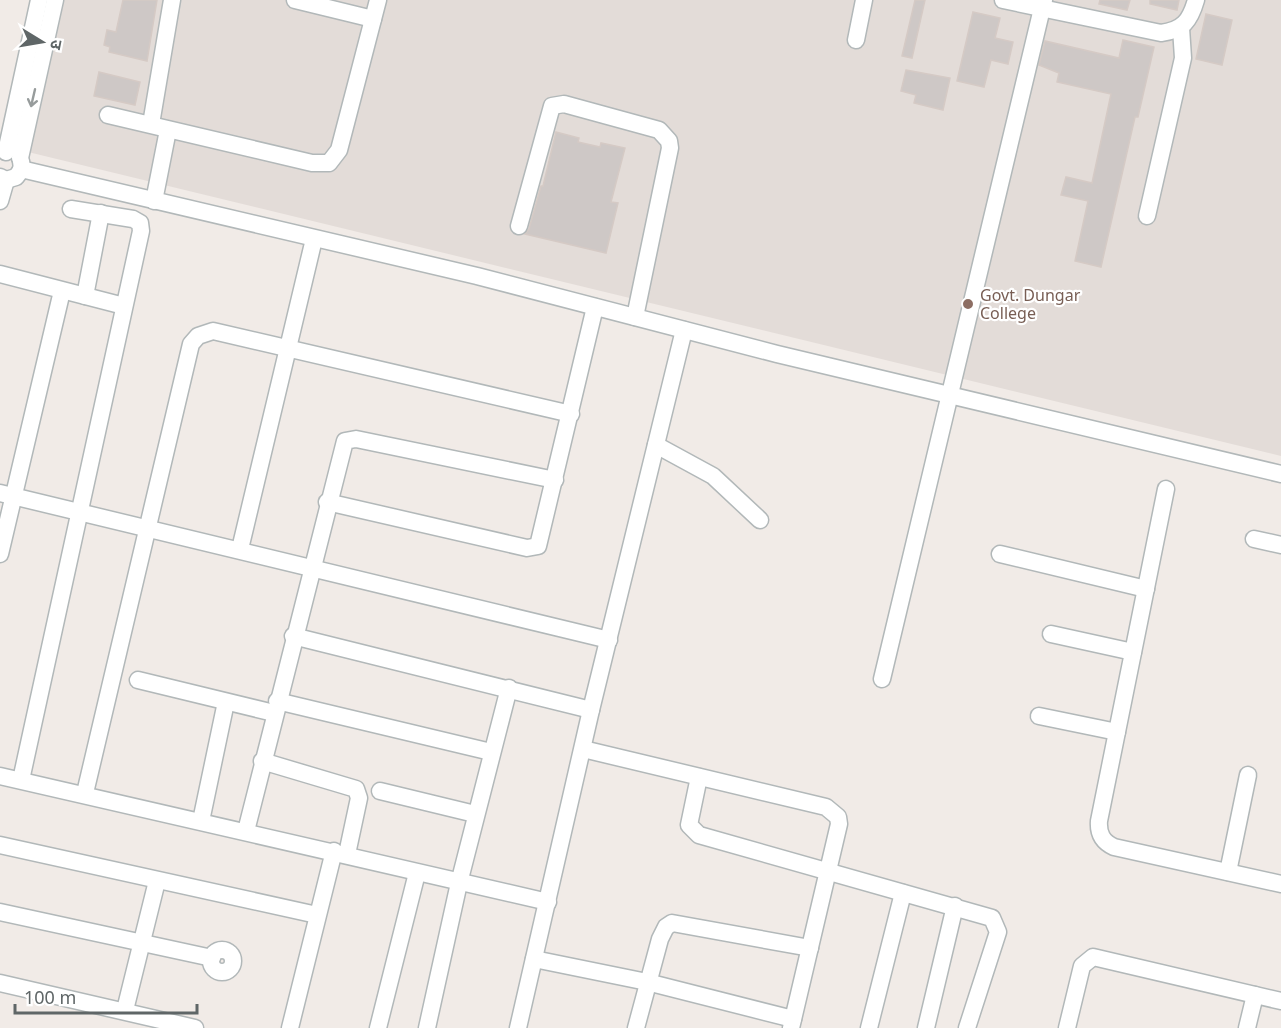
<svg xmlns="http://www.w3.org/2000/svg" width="1281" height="1028" font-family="'Noto Sans','Noto Sans Devanagari',sans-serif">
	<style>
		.education { fill: #e3dcd8 }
		.building { fill: #cec8c6; stroke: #d5cac5; stroke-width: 1.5 }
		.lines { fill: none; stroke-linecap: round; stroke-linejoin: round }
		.minor-casing { stroke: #b2b8b9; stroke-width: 19 }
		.minor { stroke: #fff; stroke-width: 16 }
		.oneway { stroke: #979c9c }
		.education-dot { fill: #8d6e63; stroke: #fff; stroke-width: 2 }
		.labels { text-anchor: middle; stroke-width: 4.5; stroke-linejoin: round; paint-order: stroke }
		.education-label { font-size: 16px; fill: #785e54; stroke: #fff; text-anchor: start }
	</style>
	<rect width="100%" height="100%" fill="#f1ebe7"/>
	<polygon class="education" points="63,0 1281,0 1281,456 28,152"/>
	<g class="building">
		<polygon points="123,0 157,0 147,61 109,52 110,47 104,45 107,30 116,32"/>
		<polygon points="915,0 925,0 912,58 902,56"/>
		<polygon points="1100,0 1130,0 1127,10 1099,4"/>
		<polygon points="1150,0 1179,0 1177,10 1150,4"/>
		<polygon points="973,12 1000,18 995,38 1013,42 1008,64 991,60 984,87 957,81"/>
		<polygon points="1206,14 1232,20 1222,65 1196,59"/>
		<polygon points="1123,40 1154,47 1138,117 1135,117 1101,267 1075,261 1088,201 1061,195 1066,177 1092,183 1111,94 1057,82 1059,73 1039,65 1045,41 1119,58"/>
		<polygon points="906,70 950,78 943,110 914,103 916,95 901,91"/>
		<polygon points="99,72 140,82 135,105 94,96"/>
		<polygon points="556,132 579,138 578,142 600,147 601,143 625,148 611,202 618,203 606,253 525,234 529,229 541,186 543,186"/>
	</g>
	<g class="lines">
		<defs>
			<g id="minor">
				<polyline points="295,0 373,19"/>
				<path d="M1003,0L1161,33C1183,30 1190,21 1196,0"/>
				<polyline points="856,40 864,0"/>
				<polyline points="108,115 312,163 329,163 339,150 378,0"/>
				<polyline points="151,124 172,0"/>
				<polyline points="6,152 39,0"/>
				<polyline points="20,158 55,0"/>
				<polyline points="21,169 477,276 777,354 1281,474"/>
				<polyline points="0,177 6,180 16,177 22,169 21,161"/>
				<polyline points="0,201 6,180"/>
				<polyline points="154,201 168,130"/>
				<polyline points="1147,216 1183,58 1181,28"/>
				<polyline points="519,226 552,106 564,104 659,130 669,141 670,148 635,317"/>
				<polyline points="0,274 124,306"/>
				<polyline points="85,296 101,213"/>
				<polyline points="656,445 713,476 760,520"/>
				<path d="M1166,489L1099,821C1098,834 1103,842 1114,847L1281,884"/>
				<polyline points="0,493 609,640"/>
				<polyline points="327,502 527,548 538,546 595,307"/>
				<polyline points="1254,539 1281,545"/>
				<polyline points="240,549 314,239"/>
				<polyline points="0,554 62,291"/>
				<polyline points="1000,554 1146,589"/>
				<polyline points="1051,634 1133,652"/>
				<polyline points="293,636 591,710"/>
				<polyline points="882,679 1044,0"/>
				<polyline points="138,680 274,713"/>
				<polyline points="277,701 491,752"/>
				<polyline points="1039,716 1117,732"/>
				<polyline points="583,749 826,807 838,817 839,824 791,1028"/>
				<polyline points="262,761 356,789 359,798 347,854"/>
				<polyline points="0,776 548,902"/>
				<polyline points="699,777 689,825 699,835 992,918 998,932 967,1028"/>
				<polyline points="21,780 141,231 140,223 133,219 71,209"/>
				<polyline points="380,791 475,814"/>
				<polyline points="85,793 191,344 198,336 213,331 571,414"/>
				<polyline points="201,821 226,702"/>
				<polyline points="246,831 345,441 356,439 555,480"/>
				<polyline points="0,845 317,915"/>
				<polyline points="1228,872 1248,775"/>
				<polyline points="0,912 212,958"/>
				<circle cx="222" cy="961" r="11"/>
				<polyline points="534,959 647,982 793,1019"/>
				<polyline points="0,983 195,1028"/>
				<polyline points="125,1010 157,881"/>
				<polyline points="290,1028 334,851"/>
				<polyline points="378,1028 417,873"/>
				<polyline points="427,1028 459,883 509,688"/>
				<polyline points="518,1028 591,710 684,330"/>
				<polyline points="636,1028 660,939 666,927 672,923 810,948"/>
				<polyline points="869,1028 903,893"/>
				<polyline points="926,1028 955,906"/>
				<polyline points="1067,1028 1082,966 1093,957 1281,1001"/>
				<polyline points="1247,1028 1255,995"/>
			</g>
		</defs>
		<use href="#minor" class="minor-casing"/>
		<use href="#minor" class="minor"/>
	</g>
	<defs><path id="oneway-shaft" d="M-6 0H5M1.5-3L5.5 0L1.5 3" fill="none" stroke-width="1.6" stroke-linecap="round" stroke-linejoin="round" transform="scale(1.5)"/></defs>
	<use class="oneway" href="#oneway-shaft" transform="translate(33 98) rotate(103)"/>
	<circle class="education-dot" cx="968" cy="304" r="6"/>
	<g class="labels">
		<g class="education-label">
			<text x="980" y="301">Govt. Dungar<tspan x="980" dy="18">College</tspan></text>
		</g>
	</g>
	<g transform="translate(42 42) rotate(101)" stroke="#ffffff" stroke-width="4.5" paint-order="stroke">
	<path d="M0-4.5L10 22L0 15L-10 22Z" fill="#5f6667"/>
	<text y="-9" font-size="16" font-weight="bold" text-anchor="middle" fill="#5f6667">उ</text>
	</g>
	<path d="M15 1004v9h182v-9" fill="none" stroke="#5f6667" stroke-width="3"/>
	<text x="24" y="1004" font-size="18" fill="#5f6667" stroke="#ffffff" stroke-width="4.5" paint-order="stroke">100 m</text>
</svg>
